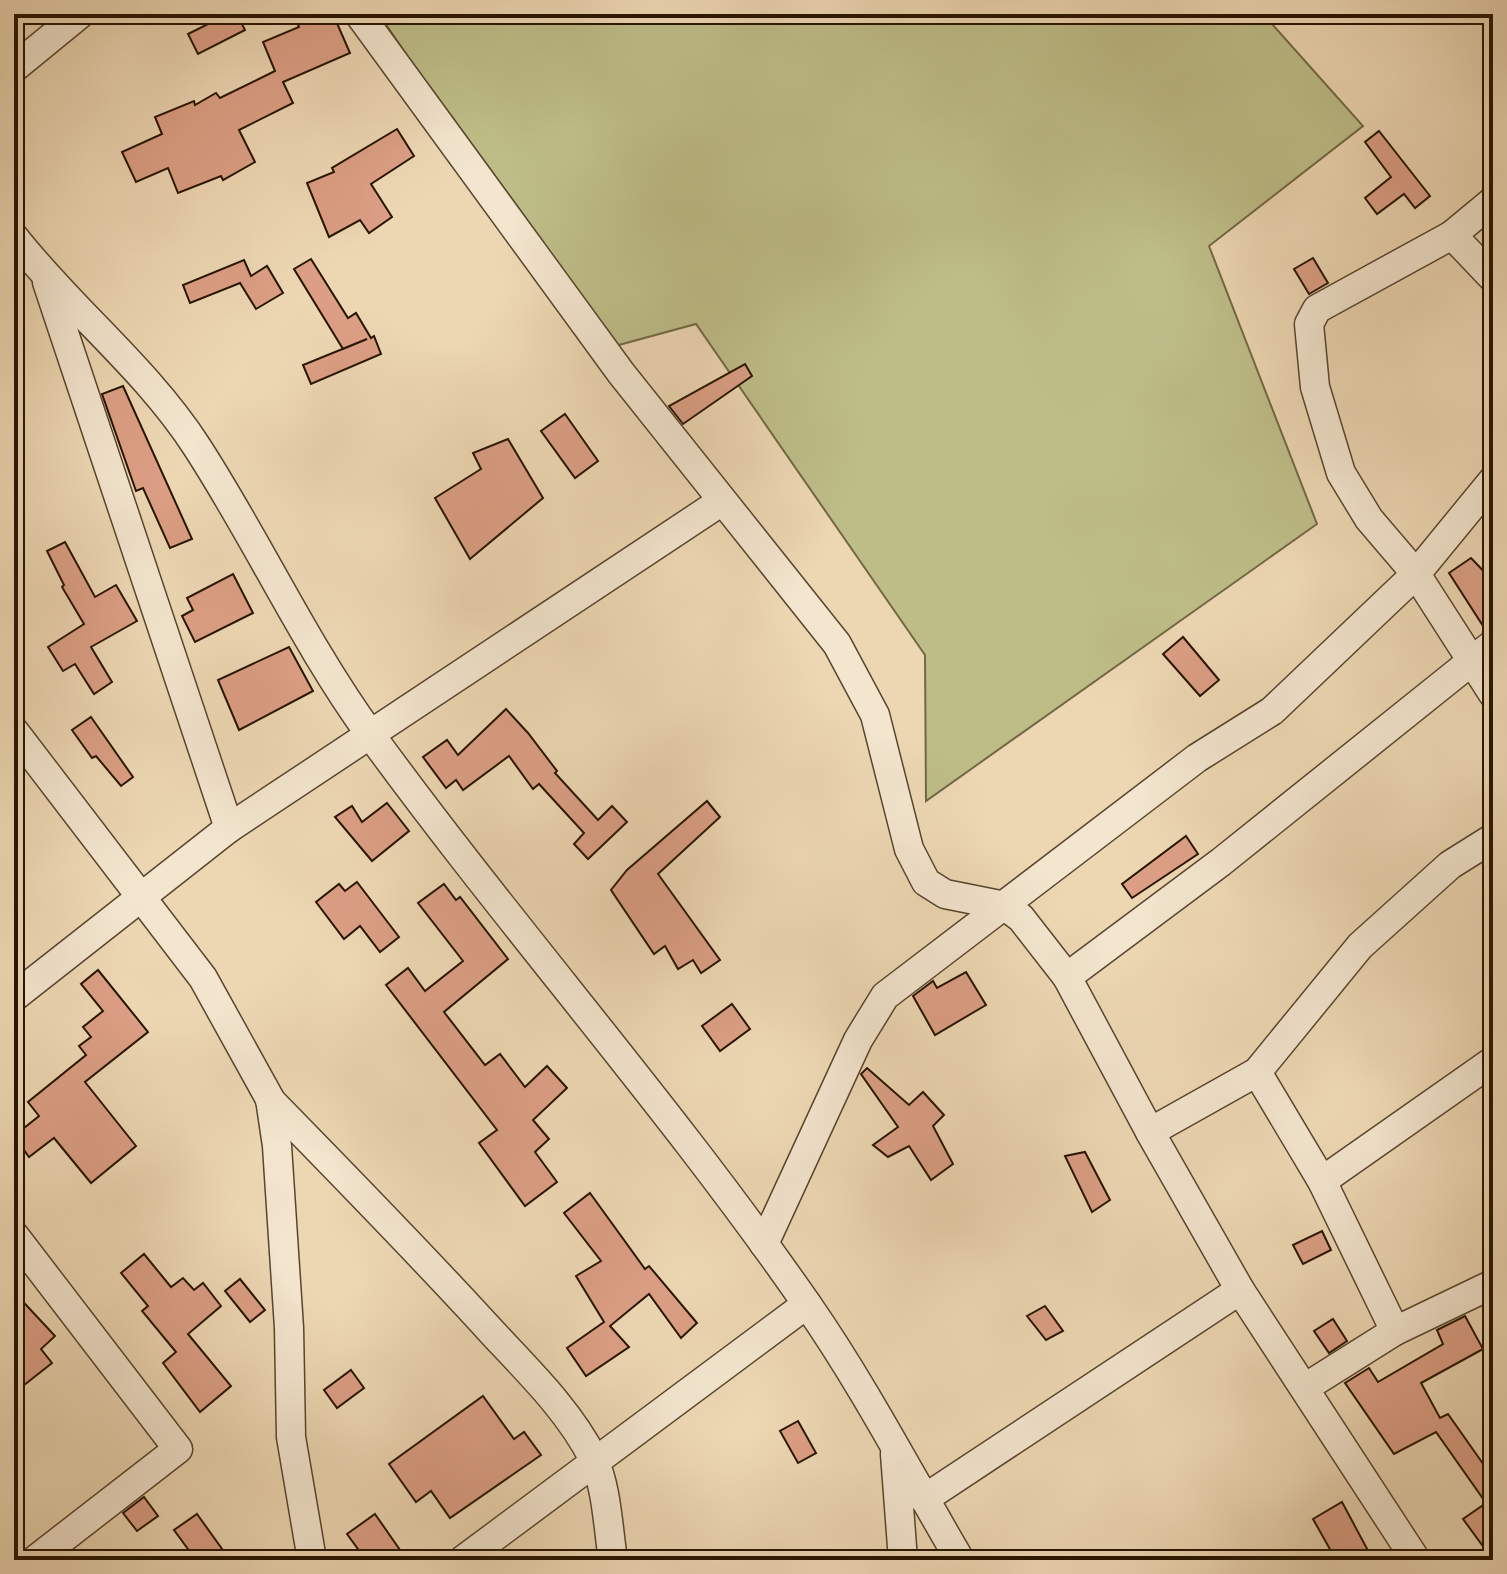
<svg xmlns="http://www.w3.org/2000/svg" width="1507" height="1574" font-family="'Sorts Mill Goudy',serif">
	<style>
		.green { fill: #bebd88; stroke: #726844; stroke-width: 2 }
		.building { fill: #dc9f85; stroke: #271400; stroke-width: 2 }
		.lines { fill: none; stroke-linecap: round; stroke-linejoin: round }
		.minor-casing { stroke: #58452d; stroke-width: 31 }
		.minor { stroke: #f3e5ce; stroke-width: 28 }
	</style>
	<rect width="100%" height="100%" fill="#edd7b3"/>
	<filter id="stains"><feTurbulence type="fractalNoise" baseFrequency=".0025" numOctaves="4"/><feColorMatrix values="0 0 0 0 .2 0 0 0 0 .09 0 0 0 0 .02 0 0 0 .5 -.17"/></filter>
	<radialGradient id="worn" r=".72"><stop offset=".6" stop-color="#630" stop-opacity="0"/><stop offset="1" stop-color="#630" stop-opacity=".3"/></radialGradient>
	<polygon class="green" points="379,14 1263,14 1363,126 1209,246 1317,524 926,801 925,655 696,324 604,349"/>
	<g class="building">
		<polygon points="228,14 237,14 245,30 198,54 188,34"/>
		<polygon points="309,14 333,14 350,53 283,82 293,103 239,130 255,162 223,180 221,176 178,193 168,168 136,182 122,152 162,134 155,117 194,101 195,105 216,93 220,98 275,71 263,42 299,27 296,20"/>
		<polygon points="397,129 414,156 371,184 392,217 369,233 360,220 329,237 307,183 334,172 332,168"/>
		<polygon points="1379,131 1430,196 1415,208 1404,194 1377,214 1365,198 1391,177 1365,142"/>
		<polygon points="1313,258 1328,283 1309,294 1294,269"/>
		<polygon points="311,259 348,318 356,313 371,338 374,336 381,354 311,384 303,365 367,339 343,349 294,269"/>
		<polygon points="244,260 251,276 267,266 283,293 256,309 240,283 190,303 183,285"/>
		<polygon points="745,364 752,376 683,424 669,406"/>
		<polygon points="123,386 192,539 170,548 143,488 136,491 102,394"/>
		<polygon points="565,414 598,461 575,478 541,431"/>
		<polygon points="508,439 543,498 470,559 435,498 481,469 473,453"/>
		<polygon points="65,542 95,597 116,585 137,621 91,647 112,682 94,694 75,664 63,671 48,647 84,624 62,587 64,585 47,551"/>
		<polygon points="1471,558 1493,581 1493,627 1485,629 1449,573"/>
		<polygon points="233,574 253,613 195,642 182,616 193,610 187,598"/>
		<polygon points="1183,637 1219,680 1200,696 1163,654"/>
		<polygon points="289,647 313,691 239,730 218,680"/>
		<polygon points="506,709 528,733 557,771 555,773 598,820 612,806 627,822 588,859 574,844 584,833 539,784 533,789 509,756 463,790 456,780 446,788 423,757 447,740 458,755"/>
		<polygon points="91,717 133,777 121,786 96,756 92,758 72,730"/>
		<polygon points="707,801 720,817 658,874 720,960 701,973 693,960 678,969 665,946 654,954 611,890 627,870"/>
		<polygon points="387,803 409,831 372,861 335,817 352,806 362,822"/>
		<polygon points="1186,836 1198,854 1132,898 1122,884"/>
		<polygon points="357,882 399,937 380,952 360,926 344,939 316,902 339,884 345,891"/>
		<polygon points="444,884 456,900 460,897 508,959 444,1012 485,1065 500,1054 525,1087 547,1066 567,1088 533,1120 549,1139 535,1152 557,1182 525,1206 479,1143 497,1130 386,985 408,968 425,991 463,961 418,903"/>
		<polygon points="98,970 148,1032 85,1082 136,1146 91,1183 54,1138 29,1157 14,1136 39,1116 28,1102 86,1055 79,1046 91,1037 83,1027 103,1011 81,984"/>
		<polygon points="966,972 986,1005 935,1035 913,996 933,981 937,988"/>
		<polygon points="732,1004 750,1029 720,1051 702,1026"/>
		<polygon points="867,1068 909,1105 923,1092 944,1115 933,1126 953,1164 931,1180 909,1146 888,1157 873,1145 898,1127 861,1074"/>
		<polygon points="1085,1152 1110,1200 1092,1212 1065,1156"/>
		<polygon points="590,1193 645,1269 649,1266 697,1323 681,1338 649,1294 610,1326 629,1347 586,1376 567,1348 604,1322 576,1276 601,1261 564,1213"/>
		<polygon points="1322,1231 1331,1250 1303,1264 1293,1245"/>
		<polygon points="144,1254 171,1287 183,1278 194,1290 203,1283 221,1306 188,1334 231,1386 200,1412 163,1363 176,1352 142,1311 148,1306 121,1273"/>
		<polygon points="240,1279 265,1310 250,1322 225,1291"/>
		<polygon points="14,1292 55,1336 41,1349 52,1363 14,1393"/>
		<polygon points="1045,1306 1063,1331 1046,1340 1027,1316"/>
		<polygon points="1465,1316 1483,1349 1421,1383 1440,1418 1448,1414 1493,1478 1493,1560 1463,1519 1486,1503 1436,1432 1394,1454 1345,1383 1369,1368 1378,1382 1443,1344 1437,1330"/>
		<polygon points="1333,1319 1347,1341 1329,1353 1314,1331"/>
		<polygon points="351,1370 364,1388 337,1408 324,1390"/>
		<polygon points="483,1396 514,1439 524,1432 541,1455 450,1518 431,1491 416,1502 389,1464"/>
		<polygon points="798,1421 816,1453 798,1463 780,1431"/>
		<polygon points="144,1497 158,1516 137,1531 123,1513"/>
		<polygon points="1342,1502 1373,1560 1336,1560 1313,1519"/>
		<polygon points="197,1514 230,1560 196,1560 174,1530"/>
		<polygon points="375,1514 407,1560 366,1560 347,1534"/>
	</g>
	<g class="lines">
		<defs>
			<g id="minor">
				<polyline points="359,14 621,373 837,644 875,715 909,849 926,882 945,894 1005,906 1021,918 1067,977 1150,1132 1240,1290 1416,1560"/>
				<polyline points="14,68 80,14"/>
				<polyline points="1493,201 1452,235 1317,309 1309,324 1315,387 1341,473 1369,519 1416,574 1493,694"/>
				<polyline points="1452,235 1493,278"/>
				<path d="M14,237C71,310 146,368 197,447C258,541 304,643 370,734C512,929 672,1109 809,1307C865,1388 910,1475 960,1560"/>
				<polyline points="47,282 229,828"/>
				<polyline points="14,731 203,978 270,1099 277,1146 289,1328 291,1437 312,1560"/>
				<polyline points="1067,977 1221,862 1493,644"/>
				<polyline points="14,997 229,828 722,501"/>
				<polyline points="1257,1072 1322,1181 1395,1331"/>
				<path d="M270,1100C344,1176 418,1251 490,1330C526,1369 569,1410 593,1458C607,1487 608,1528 613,1560"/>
				<polyline points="1150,1132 1257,1072 1360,946 1450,865 1493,838"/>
				<polyline points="1322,1181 1493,1061"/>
				<polyline points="14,1235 178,1449 35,1560"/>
				<polyline points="764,1244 858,1040 885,996 1197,758 1272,711 1416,574 1493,480"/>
				<polyline points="1306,1387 1395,1331 1493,1284"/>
				<polyline points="895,1454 903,1560"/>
				<polyline points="924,1499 1240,1290"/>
				<polyline points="463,1560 807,1304"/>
			</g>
		</defs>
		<use href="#minor" class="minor-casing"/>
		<use href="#minor" class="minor"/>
	</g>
	<rect width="1507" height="1574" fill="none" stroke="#edd7b3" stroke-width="48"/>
	<rect x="16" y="16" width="1475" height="1542" fill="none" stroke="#271400" stroke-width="4"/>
	<rect x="24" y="24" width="1459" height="1526" fill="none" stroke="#271400" stroke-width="2"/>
	<rect width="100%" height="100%" filter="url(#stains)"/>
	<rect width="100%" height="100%" fill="url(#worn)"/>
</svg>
